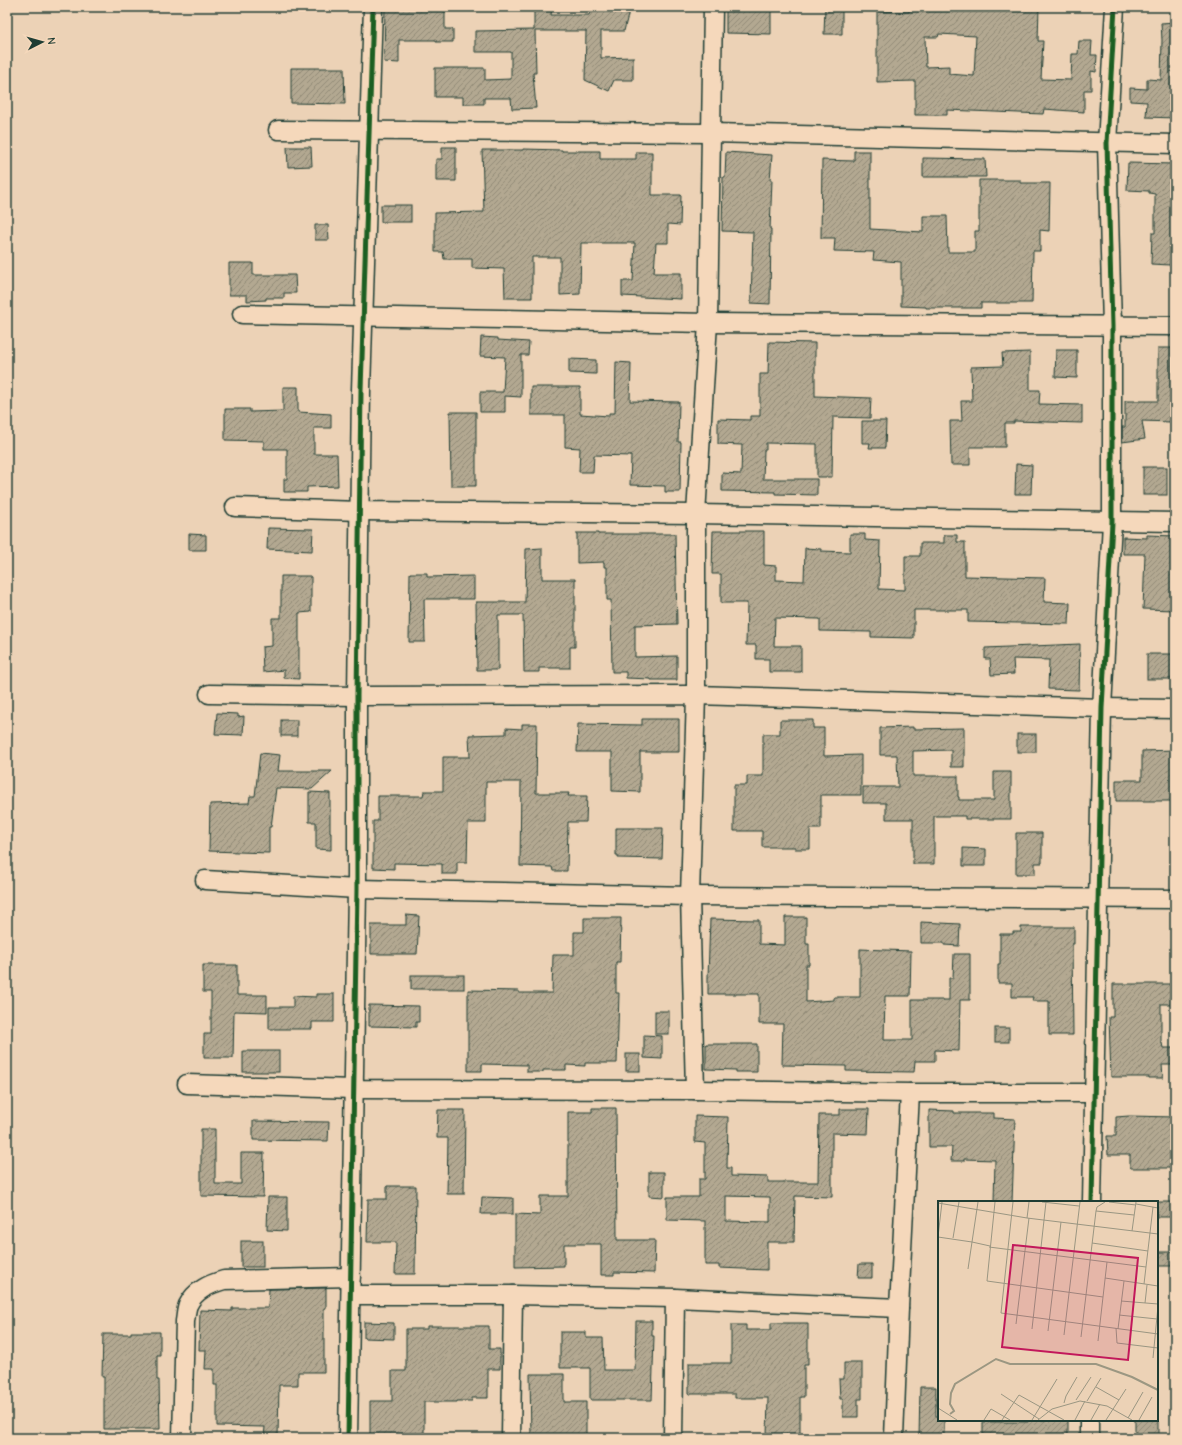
<svg xmlns="http://www.w3.org/2000/svg" width="1182" height="1445" font-family="'Comic Neue',sans-serif">
	<style>
		.building { fill: url(#building-hatch); stroke: #1f3d34; fill-rule: evenodd }
		.lines { fill: none; stroke-linecap: round; stroke-linejoin: round }
		.minor-casing { stroke: #1f3d34; stroke-width: 21 }
		.minor { stroke: #f5d8bb; stroke-width: 18 }
		.cycleway-casing { stroke: #f5d8bb; stroke-width: 8 }
		.cycleway { stroke: #1b5e20; stroke-width: 5 }
		.inset-river { fill: none; stroke: #9b9782; stroke-width: 2 }
		.inset-road { fill: none; stroke: #9a9682; stroke-width: 1 }
		.view { fill: #c2185b; fill-opacity: 0.15; stroke: #c2185b; stroke-width: 2 }
		.inset-edge { fill: none; stroke: #1f3d34; stroke-width: 2 }
	</style>
	<defs>
		<pattern id="building-hatch" width="6" height="6" patternUnits="userSpaceOnUse"><rect width="6" height="6" fill="#b3a891"/><path d="M-1 1l2-2M0 6l6-6M5 7l2-2" fill="none" stroke="#918a77"/></pattern>
	</defs>
	<rect width="100%" height="100%" fill="#ecd2b6"/>
	<filter id="ink" filterUnits="userSpaceOnUse"><feTurbulence type="fractalNoise" baseFrequency=".025" numOctaves="2"/><feDisplacementMap in="SourceGraphic" scale="8" xChannelSelector="R" yChannelSelector="G"/><feConvolveMatrix kernelMatrix="1 2 1 2 8 2 1 2 1" color-interpolation-filters="sRGB"/></filter>
	<g filter="url(#ink)">
		<g class="building">
			<polygon points="385,7 445,7 445,29 453,29 453,42 436,42 436,40 399,40 399,63 384,62"/>
			<polygon points="534,7 552,7 551,15 589,15 592,7 615,7 629,11 624,31 601,31 601,58 633,57 633,80 614,80 609,91 585,80 586,31 535,31 536,73 533,73 536,108 512,109 511,98 484,98 484,104 463,104 463,97 435,97 435,68 485,68 485,80 511,79 511,52 475,52 475,31 534,30"/>
			<polygon points="726,7 771,7 771,34 726,33"/>
			<polygon points="825,7 842,7 842,34 824,34"/>
			<path d="M919,7H1039L1038,41H1043L1041,79L1071,80L1072,54H1078L1079,41H1092L1091,55H1097L1096,72L1091,71V90H1084V112L1044,109L1043,114L947,110V115H915V81L877,82V11L909,12V10H919ZM939,34L976,36L974,76L949,74V66L926,67L925,37H938Z"/>
			<polygon points="1175,22 1175,118 1146,117 1147,102 1130,101 1130,88 1147,89 1147,79 1161,80 1162,40 1161,23"/>
			<polygon points="291,68 344,68 345,104 291,103"/>
			<polygon points="287,147 311,147 312,166 288,167"/>
			<polygon points="442,147 456,147 456,181 436,181 436,159 442,159"/>
			<polygon points="523,149 562,150 562,151 600,151 600,159 636,159 636,152 652,152 652,195 681,195 680,225 668,224 668,243 656,243 654,273 681,273 681,299 622,296 622,281 633,281 635,243 581,243 580,294 560,295 560,257 532,257 532,298 505,298 504,269 472,268 472,259 444,259 443,252 435,252 435,213 484,212 482,150 523,150"/>
			<polygon points="854,151 870,151 870,229 923,232 923,216 947,216 948,252 975,252 975,231 979,231 979,180 1020,180 1020,183 1050,183 1049,231 1040,230 1040,251 1033,251 1032,303 981,303 981,308 926,308 926,307 901,306 901,262 873,260 874,252 834,251 835,238 821,238 822,160 854,161"/>
			<polygon points="726,152 772,155 770,180 772,180 770,229 771,229 770,304 751,303 753,232 722,231 723,177 725,177"/>
			<polygon points="923,158 985,159 986,177 923,177"/>
			<polygon points="1128,163 1174,164 1173,233 1175,233 1175,249 1171,249 1170,265 1151,264 1152,233 1155,233 1155,194 1149,193 1149,191 1127,190"/>
			<rect x="381" y="205" width="30" height="17"/>
			<polygon points="315,225 328,225 329,240 315,240"/>
			<polygon points="229,263 253,263 253,275 295,275 296,293 284,293 284,298 266,298 266,300 247,301 247,295 229,295"/>
			<polygon points="481,337 498,338 498,340 529,342 528,355 521,355 521,397 505,396 505,412 480,412 480,392 503,392 505,357 480,356"/>
			<polygon points="769,342 815,343 815,396 871,398 870,418 833,417 832,477 817,477 817,444 766,443 766,450 764,450 763,479 817,479 817,495 775,494 775,492 722,491 722,473 741,474 742,445 718,444 718,419 750,420 750,416 760,416 760,374 768,374"/>
			<polygon points="1158,348 1172,348 1171,422 1142,421 1145,439 1122,442 1122,427 1125,427 1125,401 1158,401"/>
			<polygon points="1056,350 1077,350 1077,378 1055,377"/>
			<polygon points="1030,352 1030,390 1040,390 1039,404 1082,405 1082,423 1014,421 1014,423 1005,423 1005,447 970,447 970,465 951,465 950,421 962,421 961,401 972,401 971,367 1003,366 1002,353"/>
			<polygon points="569,359 596,360 596,374 569,373"/>
			<polygon points="616,362 631,363 630,401 679,402 678,442 681,442 680,492 665,492 665,486 630,485 631,456 594,455 593,472 579,472 580,448 565,447 565,415 531,415 531,387 580,387 580,414 609,416 609,413 615,413"/>
			<polygon points="283,387 298,387 298,412 331,414 331,428 314,428 314,454 337,454 338,486 307,487 307,492 284,492 284,479 287,479 287,449 264,449 264,441 225,440 225,409 250,409 250,412 283,411"/>
			<polygon points="450,412 476,412 476,486 451,486"/>
			<polygon points="862,421 886,421 885,448 869,448 870,443 862,443"/>
			<polygon points="1016,464 1032,465 1031,494 1015,494"/>
			<rect x="1143" y="467" width="24" height="28"/>
			<polygon points="268,528 313,529 312,551 267,549"/>
			<polygon points="713,531 764,531 764,565 776,566 776,580 804,581 805,548 821,549 821,551 850,552 850,534 865,534 865,540 880,541 879,589 905,590 905,556 920,556 920,543 944,543 944,535 957,535 957,542 965,542 965,576 1045,578 1044,602 1070,603 1069,624 968,622 968,610 914,610 914,638 871,637 871,632 820,631 820,619 775,618 774,646 801,646 801,672 769,672 769,659 756,659 756,645 746,645 747,603 721,603 721,574 712,574"/>
			<polygon points="577,533 598,533 598,534 675,534 677,624 635,625 635,657 677,656 677,680 651,680 651,679 626,678 626,672 612,672 611,600 607,600 607,567 604,567 604,562 577,563"/>
			<polygon points="189,534 206,535 206,550 189,550"/>
			<polygon points="1147,535 1175,536 1175,610 1143,609 1145,554 1123,554 1123,537 1147,538"/>
			<polygon points="542,548 542,579 575,579 575,647 570,647 570,668 539,668 539,672 524,672 523,615 498,615 498,670 477,670 476,602 525,602 526,549"/>
			<polygon points="410,573 427,573 427,577 474,576 474,599 424,599 425,642 409,642"/>
			<polygon points="281,576 311,576 311,612 299,613 299,679 284,678 284,670 263,672 262,647 272,646 272,618 281,618"/>
			<polygon points="1080,644 1079,690 1048,689 1049,660 1013,659 1014,674 991,675 990,659 985,659 985,648"/>
			<rect x="1147" y="654" width="28" height="25"/>
			<polygon points="217,713 238,714 238,717 244,716 243,735 215,734"/>
			<polygon points="642,719 679,719 679,752 640,752 640,792 612,791 612,752 577,752 578,724 642,725"/>
			<rect x="281" y="720" width="16" height="16"/>
			<polygon points="780,720 813,720 813,728 824,728 824,756 861,755 861,795 821,795 821,829 810,829 810,849 795,849 795,847 762,847 762,831 734,831 734,785 747,785 747,776 763,776 763,734 780,734"/>
			<polygon points="522,724 537,724 536,793 569,793 568,796 587,796 586,822 568,822 567,871 553,871 552,867 520,866 521,782 486,782 486,823 468,823 467,862 457,862 457,874 442,874 442,864 394,863 394,869 373,868 373,821 378,821 378,796 423,796 424,791 443,791 443,757 470,757 469,735 506,734 506,728 522,729"/>
			<polygon points="913,727 913,729 964,728 964,767 951,767 951,750 913,751 913,776 958,776 958,797 959,797 959,800 994,800 994,772 1011,772 1011,819 965,819 965,816 934,816 934,864 913,864 913,819 886,819 886,803 863,803 863,787 898,787 897,755 880,755 880,728"/>
			<rect x="1017" y="734" width="19" height="18"/>
			<polygon points="1175,750 1175,801 1116,801 1116,780 1142,780 1142,751"/>
			<polygon points="260,753 280,755 278,771 332,771 312,789 276,788 271,827 269,827 269,853 209,851 210,804 249,803 250,796 255,796"/>
			<polygon points="309,792 330,793 330,833 331,833 331,850 316,849 316,822 309,822"/>
			<polygon points="616,828 663,828 662,859 618,858 618,855 616,855"/>
			<polygon points="1016,833 1042,833 1042,863 1035,863 1035,874 1016,874"/>
			<polygon points="963,848 986,849 986,866 963,866"/>
			<polygon points="406,915 419,916 417,954 371,954 371,925 406,925"/>
			<polygon points="785,917 806,917 806,944 809,944 809,965 806,965 806,1002 834,1000 834,997 860,997 860,949 911,951 910,996 885,996 884,1040 912,1040 912,1000 949,1000 949,978 953,978 954,954 970,954 970,1000 960,1000 959,1051 935,1050 935,1061 915,1061 914,1072 846,1071 846,1066 782,1065 783,1024 759,1024 759,994 708,994 708,977 710,919 759,920 759,944 785,945"/>
			<polygon points="584,918 621,918 620,962 616,962 616,993 619,993 617,1063 585,1063 585,1066 566,1065 566,1070 543,1070 543,1072 527,1072 527,1065 482,1064 482,1071 468,1071 468,990 519,991 519,993 552,993 553,955 574,955 574,932 584,932"/>
			<polygon points="921,922 960,924 959,946 944,945 944,943 921,943"/>
			<polygon points="1021,927 1074,927 1074,944 1072,944 1073,1035 1049,1035 1049,1001 1032,1001 1033,997 1012,997 1012,983 998,983 998,964 1000,964 1000,934 1013,934 1013,932 1021,932"/>
			<polygon points="203,965 237,965 237,995 267,995 267,1012 234,1011 233,1058 204,1058 204,1034 211,1034 211,992 203,992"/>
			<rect x="411" y="975" width="53" height="14"/>
			<polygon points="1113,984 1175,984 1175,1004 1161,1004 1161,1043 1162,1043 1163,1048 1173,1048 1173,1065 1162,1065 1163,1078 1149,1078 1149,1077 1111,1077 1109,1017 1113,1017"/>
			<polygon points="316,994 334,994 334,1022 312,1022 312,1029 269,1029 269,1007 293,1007 293,996 316,997"/>
			<polygon points="369,1005 419,1006 419,1022 416,1022 416,1027 369,1026"/>
			<rect x="655" y="1011" width="14" height="23"/>
			<rect x="995" y="1028" width="14" height="14"/>
			<polygon points="644,1035 662,1036 662,1059 644,1058"/>
			<polygon points="706,1044 757,1044 757,1072 736,1072 736,1070 706,1069"/>
			<rect x="243" y="1051" width="36" height="21"/>
			<rect x="626" y="1054" width="14" height="17"/>
			<polygon points="592,1108 616,1108 617,1240 655,1240 654,1273 614,1272 614,1275 601,1275 601,1244 564,1244 564,1266 515,1267 515,1214 540,1215 540,1196 568,1196 568,1112 592,1112"/>
			<path d="M840,1109H869L868,1134L832,1133V1197L795,1196L794,1242H767V1270L719,1268V1265H705V1221L667,1220V1197H699V1179H705V1143L695,1142V1116L728,1117L727,1168H731V1176L768,1177V1182H818L819,1115H840ZM726,1196L770,1197V1222L726,1221Z"/>
			<polygon points="438,1110 465,1110 464,1194 447,1194 448,1138 437,1138"/>
			<polygon points="929,1110 954,1111 954,1113 994,1113 994,1118 1015,1119 1012,1202 994,1202 995,1160 964,1159 964,1161 951,1161 952,1147 929,1147"/>
			<polygon points="1129,1116 1175,1117 1175,1168 1130,1168 1130,1155 1108,1155 1107,1136 1116,1136 1116,1117"/>
			<polygon points="253,1121 329,1122 328,1141 253,1140"/>
			<polygon points="201,1129 215,1129 215,1184 241,1184 241,1153 264,1153 263,1197 201,1196"/>
			<polygon points="649,1172 664,1172 664,1197 649,1196"/>
			<polygon points="387,1186 416,1186 415,1274 395,1274 396,1242 367,1242 368,1199 387,1199"/>
			<polygon points="268,1197 287,1197 287,1231 267,1230"/>
			<polygon points="482,1197 513,1198 513,1214 481,1214"/>
			<rect x="1157" y="1202" width="18" height="15"/>
			<rect x="241" y="1241" width="22" height="26"/>
			<rect x="1157" y="1252" width="18" height="14"/>
			<polygon points="859,1264 872,1264 872,1278 858,1278"/>
			<polygon points="326,1288 326,1308 324,1308 324,1372 298,1372 298,1385 279,1385 278,1437 264,1437 265,1427 217,1426 217,1385 214,1385 214,1369 205,1369 206,1350 199,1350 200,1310 232,1311 232,1308 268,1308 269,1289"/>
			<polygon points="636,1321 652,1321 652,1336 654,1336 652,1400 590,1400 590,1368 560,1368 560,1332 586,1332 586,1338 603,1338 604,1370 635,1370"/>
			<polygon points="364,1322 394,1323 394,1339 364,1338"/>
			<polygon points="771,1323 808,1323 808,1365 804,1365 804,1397 800,1397 800,1435 767,1435 768,1398 735,1398 735,1394 689,1394 689,1363 731,1363 731,1325 746,1325 746,1330 771,1330"/>
			<polygon points="427,1326 489,1326 489,1349 500,1349 500,1369 488,1369 488,1398 472,1398 472,1401 457,1401 457,1402 424,1402 424,1438 370,1438 370,1401 392,1401 392,1371 406,1371 406,1329 427,1329"/>
			<polygon points="131,1332 160,1332 160,1355 157,1355 157,1380 159,1380 160,1429 104,1429 104,1377 102,1377 103,1334 131,1334"/>
			<polygon points="844,1363 862,1363 862,1399 858,1399 858,1417 843,1417 843,1399 840,1399 839,1379 844,1379"/>
			<polygon points="530,1374 564,1374 564,1402 586,1402 586,1438 531,1438"/>
			<polygon points="920,1387 936,1387 936,1416 939,1416 939,1420 944,1420 944,1438 919,1438"/>
			<polygon points="1028,1420 1068,1420 1068,1438 994,1438 994,1435 983,1435 983,1422 1028,1422"/>
			<polygon points="1135,1420 1158,1420 1158,1438 1135,1437"/>
		</g>
		<g class="lines">
			<defs>
				<g id="minor">
					<polyline points="278,130 711,133 1175,144"/>
					<polyline points="242,314 708,323 1175,326"/>
					<polyline points="235,507 360,511 696,514 1175,522"/>
					<polyline points="209,694 357,696 696,695 1102,708 1175,709"/>
					<polyline points="205,880 357,889 690,896 1175,899"/>
					<polyline points="187,1084 353,1089 695,1090 910,1093 1094,1093"/>
					<polyline points="695,1090 690,896 696,695 696,514 708,323 713,7"/>
					<polyline points="1092,1202 1102,708 1112,522 1112,326 1107,143 1115,7"/>
					<polyline points="351,1295 513,1295 675,1298 899,1308"/>
					<path d="M182,1438L185,1321C186,1316 186,1310 188,1305C195,1290 210,1284 224,1280L351,1277"/>
					<polyline points="348,1438 357,889 357,696 361,390 373,7"/>
					<polyline points="511,1438 513,1295"/>
					<polyline points="673,1438 675,1298"/>
					<polyline points="894,1438 899,1308 910,1093"/>
					<polyline points="1089,1438 1089,1420"/>
				</g>
			</defs>
			<use href="#minor" class="minor-casing"/>
			<use href="#minor" class="minor"/>
			<defs>
				<g id="cycleway">
					<polyline points="1092,1202 1102,708 1112,522 1112,326 1107,143 1115,7"/>
					<polyline points="348,1438 357,889 357,696 361,390 373,7"/>
				</g>
			</defs>
			<use href="#cycleway" class="cycleway-casing"/>
			<use href="#cycleway" class="cycleway"/>
		</g>
	</g>
	<g transform="translate(938 1201)">
		<rect width="220" height="220" fill="#ecd2b6"/>
		<path class="inset-river" d="M12,213L16,210L12,203L13,192L17,183L58,158L72,163H158L194,176L220,189"/>
		<path class="inset-road" d="M40,1L34,41L52,45M57,1L49,80L165,96M75,1L63,112L220,133M104,1L141,5M171,1L198,4M0,2L89,17L220,33M198,3L220,7M158,10L159,6L167,1M89,17L91,1M194,30L198,1M0,36L34,41L30,68M0,36L4,1M15,37L21,1M154,42L210,50M51,46L208,66M167,77L220,85M206,83L215,6M183,100L220,103M207,102L209,84M181,114L219,118M78,123L91,17M178,127L179,142L220,147M94,128L108,1M180,128L186,80M110,130L123,21M126,134L142,1M143,136L158,10L196,14M160,140L169,61M215,157L220,105M158,186L181,199M63,193L101,218M138,199L153,176M149,200L163,177M126,202L128,195L139,176M0,207L19,219M190,217L205,191M46,219L53,208L72,219M64,219L81,194L126,219M94,219L119,178M100,219L114,208L142,200L169,205L194,219M137,219L147,200M153,219L162,203M168,219L188,188M201,219L214,196"/>
		<path class="view" d="M75,44L200,57L190,159L64,146Z"/>
		<rect width="220" height="220" class="inset-edge"/>
	</g>
	<rect width="1182" height="1445" fill="none" stroke="#f5d8bb" stroke-width="24"/>
	<rect x="12" y="12" width="1158" height="1421" fill="none" stroke="#1f3d34" stroke-width="1.5" filter="url(#ink)"/>
	<g transform="translate(42 42) rotate(84)" stroke="#f5d8bb" stroke-width="3" paint-order="stroke">
	<path d="M0-3L7 15L0 10L-7 15Z" fill="#1f3d34"/>
	<text y="-6" font-size="11" font-weight="bold" text-anchor="middle" fill="#1f3d34">N</text>
	</g>
</svg>
